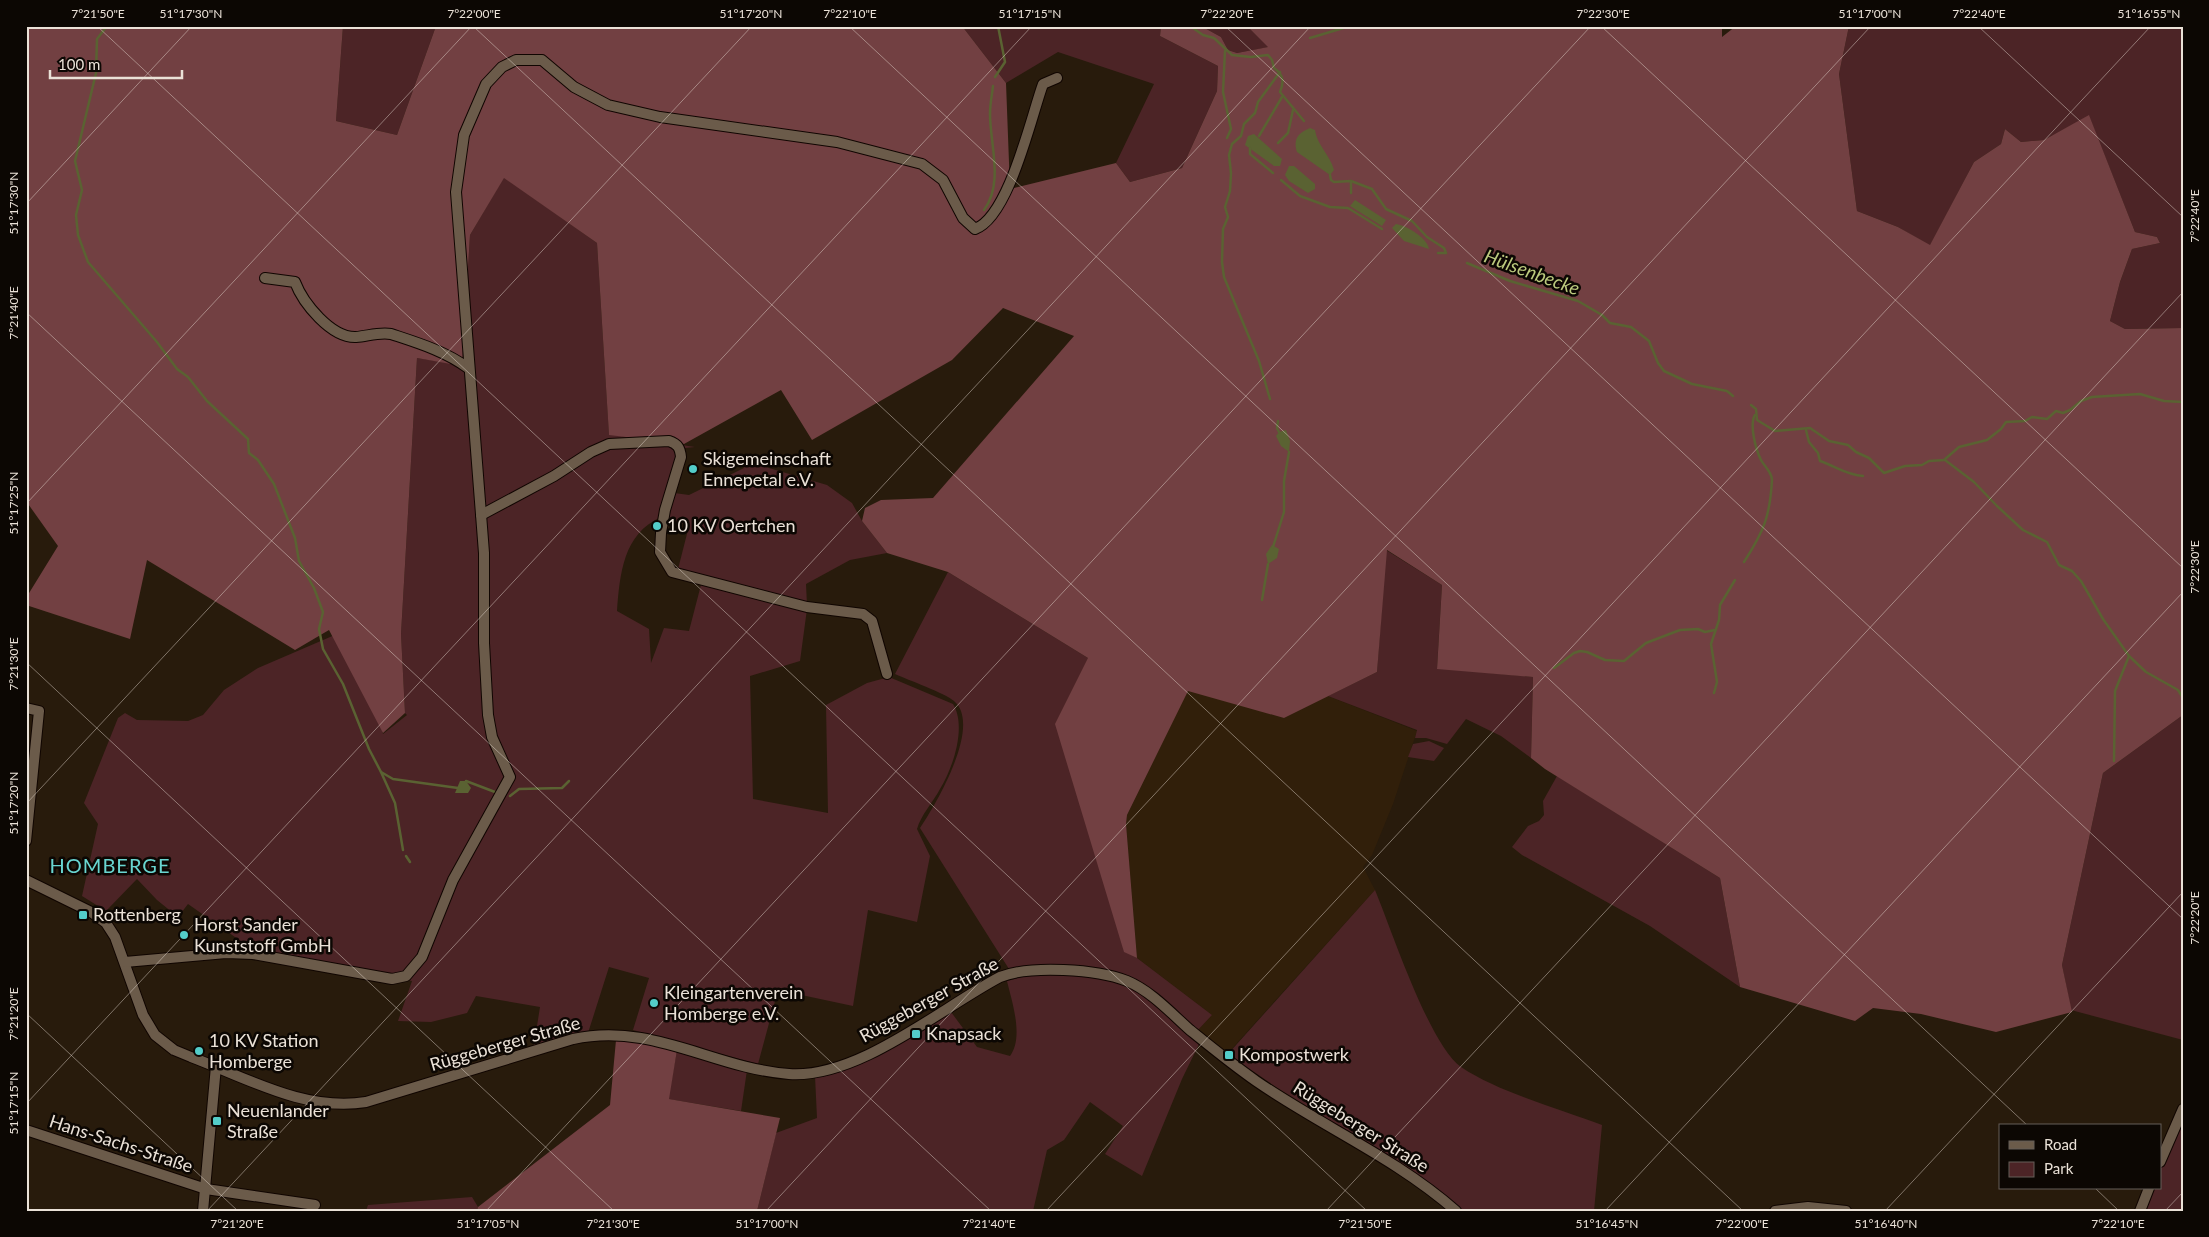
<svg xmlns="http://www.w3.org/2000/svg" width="2209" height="1237" font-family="Lato,sans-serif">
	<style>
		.built { fill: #311f0a }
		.green { fill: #4c2426 }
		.forest { fill: #724042 }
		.water { fill: #5a6232 }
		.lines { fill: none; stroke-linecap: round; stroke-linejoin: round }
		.stream { stroke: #5a6232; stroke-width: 2.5 }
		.street-casing { stroke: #100500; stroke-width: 12 }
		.street { stroke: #6b5b4a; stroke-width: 10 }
		.ticks { fill: none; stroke: #eae1d7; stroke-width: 1; stroke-opacity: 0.45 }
		.poi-dot { fill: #53cdc9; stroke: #0c0703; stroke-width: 2 }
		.labels { text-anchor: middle; stroke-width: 5; stroke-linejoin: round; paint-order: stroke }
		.poi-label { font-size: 18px; fill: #eae1d7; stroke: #0c0703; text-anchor: start }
		.street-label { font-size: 18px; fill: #eae1d7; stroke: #0c0703 }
		.water-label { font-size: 19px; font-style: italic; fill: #bcca7e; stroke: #0c0703 }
		.quarter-label { font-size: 20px; letter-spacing: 1px; fill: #69d5d0; stroke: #0c0703 }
		.neatline { fill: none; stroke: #eae1d7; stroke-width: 2 }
		.ticks-label { font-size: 12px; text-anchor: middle; fill: #eae1d7 }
	</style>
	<rect width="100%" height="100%" fill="#281b0c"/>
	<polygon class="built" points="1188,690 1284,718 1328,696 1417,731 1393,804 1372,855 1363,867 1375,890 1227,1054 1198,1030 1212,1015 1137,958 1126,824 1127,815"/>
	<g class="green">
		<polygon points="343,26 436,26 397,135 336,121"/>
		<polygon points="962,26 1161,26 1160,36 1218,66 1217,91 1182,168 1130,182 1116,163 1154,84 1058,52 1006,83"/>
		<polygon points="1201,26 1247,26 1269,47 1237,53 1228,50 1221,37"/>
		<polygon points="1849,26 2183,26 2183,328 2125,329 2110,321 2120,282 2132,249 2160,243 2157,237 2135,232 2089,116 2044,140 2021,142 2005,129 2001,144 1974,162 1930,246 1898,227 1857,211 1839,74"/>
		<path d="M504,177L597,243L609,434L695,447L685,448L678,453L667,492L689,495L744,468L745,461L827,485L852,503L862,521L887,553L850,560L806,584L807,605L677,573L689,526L661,517C623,534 620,574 617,611L649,629L651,663L664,628L689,631L702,581L807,609L800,661L750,676L753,799L828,813L826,705L867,683L889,677L953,704C967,726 953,768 940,789C933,802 921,815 917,829L930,856L917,922L868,910L853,1006L778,990L758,1064L633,1030L649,978L609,967L588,1033L537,1049L534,1045L540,1007L476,996L467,1013L431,1022L398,1021L412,981L252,949L188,904L178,917L157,900L137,879L106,911L82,896L98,824L84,803L118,718L125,713L137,720L188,721L203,715L224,690L258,668L358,625L383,734L407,715L405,713L401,634L417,358L462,365L470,235Z"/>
		<polygon points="1386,550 1442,585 1437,668 1533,677 1531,758 1501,736 1466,719 1447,744 1426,738 1415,738 1417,730 1328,696 1377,672"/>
		<path d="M948,572L1088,658L1124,951L1137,958L1212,1015L1198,1030L1139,982L1072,967L1028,966L1009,969L920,828C935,806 983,725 954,701C945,693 908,680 895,674Z"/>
		<polygon points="2183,715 2183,1040 2071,1010 2062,965 2103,773"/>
		<polygon points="1429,741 1444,748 1434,761 1408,757 1413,744"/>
		<polygon points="1557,776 1720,878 1740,987 1650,926 1522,855 1512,847 1528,826 1539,821 1544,815 1543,801"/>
		<path d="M1375,890C1392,931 1429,1044 1461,1067C1498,1092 1560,1109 1602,1125L1594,1211H1461L1414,1172L1276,1087L1228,1054Z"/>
		<path d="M1029,975C1062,975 1100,973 1131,988C1156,1001 1178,1024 1200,1042L1182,1079L1142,1176L1105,1154L1123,1126L1090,1102L1064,1140L1047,1150L1033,1211H757L776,1133L817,1118L815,1076L951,1012L977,1047L1010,1056C1024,1037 1012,1002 1007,981Z"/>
		<polygon points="677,1050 747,1070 741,1111 668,1099"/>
		<polygon points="2183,1113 2183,1211 2141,1211 2151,1188 2160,1188 2160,1166"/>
		<polygon points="472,1197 478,1207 477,1211 366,1211 368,1205"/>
	</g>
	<g class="forest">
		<polygon points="26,26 343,26 336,121 397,135 436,26 962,26 1006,83 1010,189 1116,163 1130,182 1182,168 1217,91 1218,66 1160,36 1161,26 1201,26 1221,37 1228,50 1237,53 1268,47 1247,26 1722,26 1722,37 1736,26 1849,26 1839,74 1857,211 1898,227 1930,245 1974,162 2001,144 2005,129 2021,142 2044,140 2089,115 2135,232 2157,237 2160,243 2132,249 2120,282 2110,321 2125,329 2183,328 2183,715 2103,773 2062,965 2072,1012 1996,1032 1921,1014 1873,1008 1855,1021 1740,987 1720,878 1545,769 1531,758 1533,677 1437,669 1442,585 1387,550 1377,672 1284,718 1188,691 1127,815 1126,824 1137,958 1124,952 1055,724 1088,658 948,572 887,553 862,521 865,508 881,500 933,498 1074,336 1003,308 952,360 812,440 781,390 684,444 609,435 597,243 504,178 470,235 462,366 417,358 401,634 405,713 383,733 329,630 295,650 147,560 130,639 26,605 26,598 58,546 26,501"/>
		<polygon points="616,1040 639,1041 677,1050 669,1099 780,1118 757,1211 477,1211 478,1207 610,1105"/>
	</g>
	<g class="water">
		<path d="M1310,128L1315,130C1317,145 1330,155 1334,170L1330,175L1297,152C1293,139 1298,133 1310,128Z"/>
		<polygon points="1254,134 1282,159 1280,166 1274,166 1245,145 1248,136"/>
		<polygon points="1289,166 1294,166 1315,184 1315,189 1308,193 1289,181 1285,175"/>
		<polygon points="1355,200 1386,220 1382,226 1350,206"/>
		<path d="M1396,224C1408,226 1427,238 1429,249L1404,241L1392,228Z"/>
		<polygon points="1286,430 1290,441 1289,452 1281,446 1276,436 1279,432"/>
		<polygon points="1272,545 1279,549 1277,558 1268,564 1266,554"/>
		<polygon points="460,781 466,781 471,788 468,793 455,793"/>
	</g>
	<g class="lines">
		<g class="stream">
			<polyline points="107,26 97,39 96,73 75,161 82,190 76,215 78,235 88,262 157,342 177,369 188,377 207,401 248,439 249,453 258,460 274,484 295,538 299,561 314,588 323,612 319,629 323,649 343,684 369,749 381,772 393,779 458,788"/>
			<path d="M1190,26L1203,35L1214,38L1232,55L1251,57L1268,55L1272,60L1274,68C1284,75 1284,82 1280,92L1304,121"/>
			<polyline points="1310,38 1350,26"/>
			<polyline points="1225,51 1223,92 1231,129 1227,138"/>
			<polyline points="995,77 1005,62 998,26"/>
			<polyline points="1259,136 1282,97"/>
			<polyline points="1278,143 1288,133 1293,110"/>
			<polyline points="1250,148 1250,154 1273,173"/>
			<polyline points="1330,175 1331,180 1334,182 1351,181 1372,189 1386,209 1412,221 1427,237 1444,248 1446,253"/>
			<polyline points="1281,180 1300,196 1330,207 1348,208 1382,229"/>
			<polyline points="1351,193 1351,181"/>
			<path d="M984,210C1004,183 990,144 990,114C990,104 992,95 993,86"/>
			<polyline points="1438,253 1446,253"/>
			<polyline points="1467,263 1510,281 1578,301 1602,315 1610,323 1631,327 1649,341 1658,363 1664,371 1692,384 1727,391 1733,396"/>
			<polyline points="1270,399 1259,361 1224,277 1222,262 1223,229 1228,217 1225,207 1230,191 1231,173 1229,155 1232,144 1241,136 1244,124 1255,113 1258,102 1280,72"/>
			<polyline points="1751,405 1756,409 1757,420 1775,431 1810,428 1829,441 1848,445 1856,452 1869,458 1884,473 1905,466 1922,465 1929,461 1944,460 1959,447 1987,440 2001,429 2006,422 2025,421 2032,417 2047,419 2056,411 2063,413 2070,410 2081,401 2092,397 2140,394 2164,401 2183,402"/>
			<polyline points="1278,421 1277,428 1279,432"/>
			<path d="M1806,430L1809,442L1818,453L1820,461C1835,466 1847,475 1863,476"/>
			<polyline points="1945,460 1974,482 1997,506 2023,530 2047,542 2059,565 2072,571 2081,581 2103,619 2129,656 2146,672 2178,690 2183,698"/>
			<polyline points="1273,547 1284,512 1284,481 1289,452"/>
			<path d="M1744,562C1764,531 1770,516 1772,480C1772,472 1764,466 1761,460C1756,450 1749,425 1755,415"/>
			<polyline points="1262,600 1268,564"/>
			<polyline points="1554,668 1574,653 1580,651 1587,652 1605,660 1624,661 1646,643 1680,630 1698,629 1705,632 1715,630"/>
			<polyline points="1714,693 1717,682 1711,644 1719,620 1720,605 1735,580"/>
			<polyline points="2114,761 2115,691 2129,656"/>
			<polyline points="381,772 395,803 403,850"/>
			<polyline points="466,781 495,792"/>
			<polyline points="510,796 519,789 562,788 569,781"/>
			<polyline points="406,856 410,862"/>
		</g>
		<defs>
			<g id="street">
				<path d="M265,278L295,282C303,303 331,338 356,337C368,336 379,332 391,334C418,343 445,351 468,368"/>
				<path d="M481,515L554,476L591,452L609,444L669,441C678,444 680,448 681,457L665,510L661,533L660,552L672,572L807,607L863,614L872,621L887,674"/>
				<polyline points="26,708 39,711 26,841"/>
				<path d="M26,880L91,912L106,923L115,937L143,1015L155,1035L174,1050L191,1057C247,1078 305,1112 366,1102L573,1039C653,1022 712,1068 789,1074C858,1079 941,1008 1000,977C1030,965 1097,969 1127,981C1151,991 1171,1013 1190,1030C1211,1047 1233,1065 1256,1081C1321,1126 1396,1158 1456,1211"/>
				<path d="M125,962L226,953L253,954L392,979L406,976L422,957L453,880L510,777L492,737L488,715L484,643V553L456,192L464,135L486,84L502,67L516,60H542L574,87L608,105L660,117L837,142L922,164L943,180L963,218L975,229C1009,217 1031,117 1043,84L1057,78"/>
				<polyline points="26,1130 206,1189 315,1205"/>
				<polyline points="2160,1162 2183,1109"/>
				<polyline points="203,1211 216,1066"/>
				<polyline points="1775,1211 1808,1207 1846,1211"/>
				<polyline points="2140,1211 2149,1188"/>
			</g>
		</defs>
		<use href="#street" class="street-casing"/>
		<use href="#street" class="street"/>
	</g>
	<path class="ticks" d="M97,26L1367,1211M473,26L1743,1211M849,26L2028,1126M1225,26L2183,919M1601,26L2183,568M1978,26L2183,217M26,204L192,26M26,312L991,1211M26,504L472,26M26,662L614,1211M26,804L752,26M26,1013L238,1211M26,1104L1032,26M2095,1188L2119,1211M207,1211L1311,26M486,1211L1591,26M766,1211L1871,26M1046,1211L2151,26M1326,1211L2183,292M1605,1211L2183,592M1885,1211L2183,892M2165,1211L2183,1192"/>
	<g class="poi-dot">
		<circle cx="693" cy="469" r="5"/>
		<circle cx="657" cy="526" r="5"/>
		<rect x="78" y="910" width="10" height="10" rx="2.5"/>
		<circle cx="184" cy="935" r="5"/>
		<circle cx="654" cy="1003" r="5"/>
		<rect x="911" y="1029" width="10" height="10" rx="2.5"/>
		<circle cx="199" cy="1051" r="5"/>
		<rect x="1224" y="1050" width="10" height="10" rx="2.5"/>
		<rect x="212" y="1116" width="10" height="10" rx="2.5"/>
	</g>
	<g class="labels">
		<g class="poi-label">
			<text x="703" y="465">Skigemeinschaft<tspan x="703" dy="21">Ennepetal e.V.</tspan></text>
			<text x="667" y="532">10 KV Oertchen</text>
			<text x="93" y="921">Rottenberg</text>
			<text x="194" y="931">Horst Sander<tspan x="194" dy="21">Kunststoff GmbH</tspan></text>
			<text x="664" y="999">Kleingartenverein<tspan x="664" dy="21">Homberge e.V.</tspan></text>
			<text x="926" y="1040">Knapsack</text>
			<text x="209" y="1047">10 KV Station<tspan x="209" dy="21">Homberge</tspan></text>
			<text x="1239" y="1061">Kompostwerk</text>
			<text x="227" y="1117">Neuenlander<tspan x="227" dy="21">Straße</tspan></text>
		</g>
		<g class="street-label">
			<text transform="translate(929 1000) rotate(-29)" y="6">Rüggeberger Straße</text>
			<text transform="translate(505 1044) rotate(-16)" y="6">Rüggeberger Straße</text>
			<text transform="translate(1361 1127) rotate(32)" y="6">Rüggeberger Straße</text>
			<text transform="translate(121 1144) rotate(18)" y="6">Hans-Sachs-Straße</text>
		</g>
		<g class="water-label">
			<text transform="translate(1532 272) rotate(20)" y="7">Hülsenbecke</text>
		</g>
		<g class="quarter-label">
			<text x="110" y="873">HOMBERGE</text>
		</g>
	</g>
	<rect width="2209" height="1237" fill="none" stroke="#0c0703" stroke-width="55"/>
	<rect x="1999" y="1124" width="162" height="65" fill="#0c0703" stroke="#655e58"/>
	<rect x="2009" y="1141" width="25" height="8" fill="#6b5b4a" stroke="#655e58"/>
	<text x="2044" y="1150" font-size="15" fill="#eae1d7">Road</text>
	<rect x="2009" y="1162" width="25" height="15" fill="#4c2426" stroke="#655e58"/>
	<text x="2044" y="1174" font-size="15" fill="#eae1d7">Park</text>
	<path d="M50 70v8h132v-8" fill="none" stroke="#eae1d7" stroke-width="2.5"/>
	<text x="58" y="70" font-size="15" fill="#eae1d7" stroke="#0c0703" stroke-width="4" paint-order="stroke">100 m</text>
	<rect x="28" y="28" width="2154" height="1182" class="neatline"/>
	<g class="ticks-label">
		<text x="98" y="18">7°21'50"E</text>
		<text x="191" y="18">51°17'30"N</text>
		<text x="474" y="18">7°22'00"E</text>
		<text x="751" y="18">51°17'20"N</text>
		<text x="850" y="18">7°22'10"E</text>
		<text x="1030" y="18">51°17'15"N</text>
		<text x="1227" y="18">7°22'20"E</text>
		<text x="1603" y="18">7°22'30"E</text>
		<text x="1870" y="18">51°17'00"N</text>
		<text x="1979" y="18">7°22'40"E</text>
		<text x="2149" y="18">51°16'55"N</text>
		<text transform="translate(14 203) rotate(-90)" y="4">51°17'30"N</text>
		<text transform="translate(2195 216) rotate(-90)" y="4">7°22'40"E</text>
		<text transform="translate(14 313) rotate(-90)" y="4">7°21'40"E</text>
		<text transform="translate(14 503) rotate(-90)" y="4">51°17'25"N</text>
		<text transform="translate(2195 567) rotate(-90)" y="4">7°22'30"E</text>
		<text transform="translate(14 664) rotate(-90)" y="4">7°21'30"E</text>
		<text transform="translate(14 803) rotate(-90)" y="4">51°17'20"N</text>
		<text transform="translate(2195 918) rotate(-90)" y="4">7°22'20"E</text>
		<text transform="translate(14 1014) rotate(-90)" y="4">7°21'20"E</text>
		<text transform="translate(14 1103) rotate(-90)" y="4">51°17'15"N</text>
		<text x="237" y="1228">7°21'20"E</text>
		<text x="488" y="1228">51°17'05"N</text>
		<text x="613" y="1228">7°21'30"E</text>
		<text x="767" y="1228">51°17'00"N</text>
		<text x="989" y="1228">7°21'40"E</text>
		<text x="1365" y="1228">7°21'50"E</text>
		<text x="1607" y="1228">51°16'45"N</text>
		<text x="1742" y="1228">7°22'00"E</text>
		<text x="1886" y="1228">51°16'40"N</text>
		<text x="2118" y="1228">7°22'10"E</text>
	</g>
</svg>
